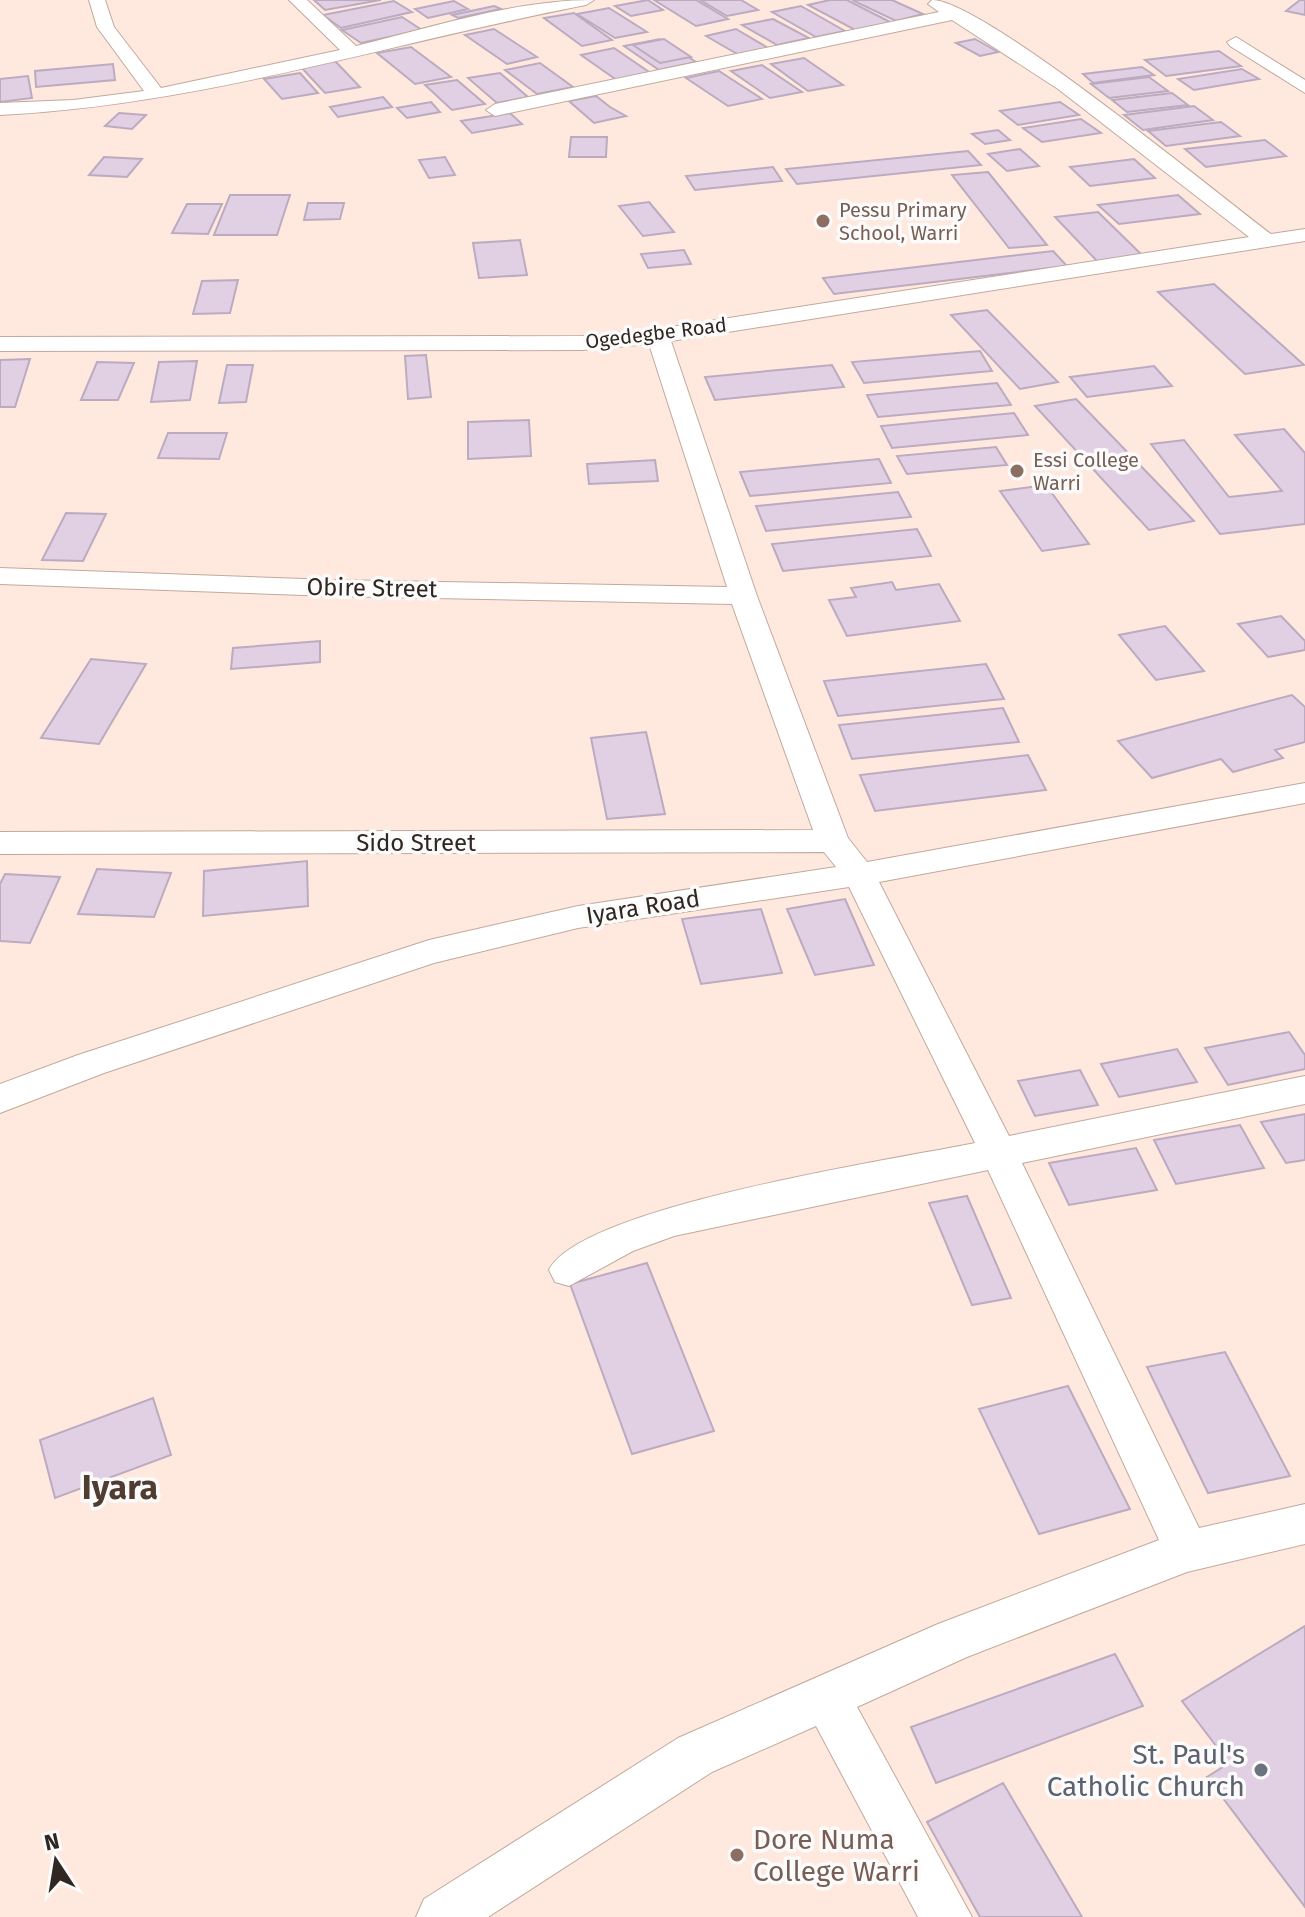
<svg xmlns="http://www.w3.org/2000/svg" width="1305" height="1917" font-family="'Fira Sans',sans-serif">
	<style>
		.building { fill: #e1cfe4; stroke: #bcabc0; stroke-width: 2 }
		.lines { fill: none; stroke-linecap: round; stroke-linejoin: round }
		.street-casing { stroke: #c1a99c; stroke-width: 2 }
		.street { fill: #fff; fill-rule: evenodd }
		.education-dot { fill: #8d6e63; stroke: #fbfbfb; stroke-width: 3 }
		.worship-dot { fill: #6b7280; stroke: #fbfbfb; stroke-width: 3 }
		.labels { text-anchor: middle; stroke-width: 7; stroke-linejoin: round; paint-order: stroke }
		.far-education-label { font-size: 20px; fill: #785e54; stroke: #fbfbfb; text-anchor: start }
		.far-street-label { font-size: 20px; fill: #302722; stroke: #fbfbfb }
		.street-label { font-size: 24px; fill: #302722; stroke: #fbfbfb }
		.near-worship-label { font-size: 28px; fill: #5b616d; stroke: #fbfbfb; text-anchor: end }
		.near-education-label { font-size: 28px; fill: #785e54; stroke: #fbfbfb; text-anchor: start }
		.near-quarter-label { font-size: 34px; font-weight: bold; fill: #513c31; stroke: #fbfbfb }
	</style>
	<rect width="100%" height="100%" fill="#ffe9de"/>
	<g class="building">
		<polygon points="314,0 381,0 325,10"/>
		<polygon points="648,0 663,10 631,16 615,6"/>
		<polygon points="654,0 696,0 728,19 696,26"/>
		<polygon points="700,0 741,0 758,10 727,16"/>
		<polygon points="830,0 847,0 892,23 857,31 808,5"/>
		<polygon points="852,0 892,0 923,14 896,21"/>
		<polygon points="1300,0 1305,0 1305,15 1286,11"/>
		<polygon points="394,1 412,12 341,28 323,15"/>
		<polygon points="454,1 468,9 428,18 415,9"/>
		<polygon points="494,6 501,9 458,18 452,15"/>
		<polygon points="801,6 845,31 816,37 772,12"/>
		<polygon points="609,8 647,32 615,38 577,14"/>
		<polygon points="574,13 612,40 582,46 544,18"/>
		<polygon points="402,17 422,30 361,43 342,30"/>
		<polygon points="773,19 809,38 777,45 742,25"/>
		<polygon points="494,29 537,57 507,64 465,35"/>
		<polygon points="736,29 770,49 739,55 706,36"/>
		<polygon points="660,39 696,62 659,70 624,46"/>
		<polygon points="664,39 691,57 660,63 633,45"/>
		<polygon points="975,39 998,52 980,56 956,43"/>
		<polygon points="411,47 451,77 415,84 377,53"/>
		<polygon points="614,48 652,74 618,81 581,55"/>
		<polygon points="1219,51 1241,66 1166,76 1145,60"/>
		<polygon points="804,58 843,85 808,91 771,64"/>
		<polygon points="335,61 360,87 325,93 300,66"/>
		<polygon points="540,63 573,87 537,94 505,70"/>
		<polygon points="113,64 115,80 36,87 35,71"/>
		<polygon points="762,65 802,92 770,98 731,71"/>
		<polygon points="1142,67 1154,75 1093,83 1083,74"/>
		<polygon points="1242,69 1259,79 1194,90 1178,79"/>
		<polygon points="719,71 762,99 728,106 686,78"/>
		<polygon points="300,73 318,93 282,99 264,79"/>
		<polygon points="500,73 528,97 497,103 468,78"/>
		<polygon points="28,76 32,98 0,102 0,79"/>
		<polygon points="1149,77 1168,91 1109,98 1091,84"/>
		<polygon points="457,80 485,104 452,110 425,85"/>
		<polygon points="1172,93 1188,105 1127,112 1112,100"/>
		<polygon points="596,96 610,107 626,116 594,123 569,101"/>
		<polygon points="383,97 392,107 338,117 330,107"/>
		<polygon points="431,102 440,112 407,118 397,108"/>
		<polygon points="1060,102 1079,115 1018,125 1000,111"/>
		<polygon points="1194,106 1213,120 1143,130 1124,115"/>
		<polygon points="119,113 146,115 132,129 105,126"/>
		<polygon points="510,113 522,124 472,133 461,121"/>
		<polygon points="1081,119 1101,133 1042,142 1023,128"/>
		<polygon points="1221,122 1240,136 1166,146 1148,131"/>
		<polygon points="998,130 1010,140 985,144 972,134"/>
		<polygon points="571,137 607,137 606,157 569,157"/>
		<polygon points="1265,140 1286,156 1206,167 1185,149"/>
		<polygon points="1020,149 1039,166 1007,171 988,154"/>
		<polygon points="968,151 981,165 797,184 786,169"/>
		<polygon points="104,157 142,159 127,177 89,175"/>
		<polygon points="445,157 455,175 429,178 419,160"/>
		<polygon points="1134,159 1155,178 1090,186 1070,167"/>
		<polygon points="773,167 782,181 695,190 686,176"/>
		<polygon points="988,172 1047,245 1009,248 952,175"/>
		<polygon points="230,195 290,195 277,235 214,235"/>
		<polygon points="1178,195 1200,214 1119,224 1098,205"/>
		<polygon points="649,202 674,232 643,236 619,206"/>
		<polygon points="308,203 344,203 340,219 304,220"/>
		<polygon points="187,204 222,204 208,234 172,233"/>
		<polygon points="1098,212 1142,255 1097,261 1055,217"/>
		<polygon points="520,240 527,275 479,278 473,243"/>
		<polygon points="684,250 691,264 648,268 641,254"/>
		<polygon points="1053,251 1067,266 834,294 823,278"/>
		<polygon points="238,280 230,313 193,314 202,281"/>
		<polygon points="1214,284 1304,365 1245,374 1158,292"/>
		<polygon points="987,310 1058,382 1020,389 951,315"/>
		<polygon points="980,351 992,371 864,383 852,362"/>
		<polygon points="426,355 431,397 408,399 405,356"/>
		<polygon points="30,359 15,407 0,407 0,360"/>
		<polygon points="197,361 190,400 151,402 159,362"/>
		<polygon points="97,362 134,363 118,400 81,400"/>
		<polygon points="227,365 253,365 246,402 219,403"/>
		<polygon points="832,365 844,387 715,400 705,377"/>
		<polygon points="1154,366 1172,386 1087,397 1070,377"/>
		<polygon points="997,383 1011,405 878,417 867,395"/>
		<polygon points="1076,399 1194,521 1149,530 1035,406"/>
		<polygon points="1014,413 1028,435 892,448 881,426"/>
		<polygon points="529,420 531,456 468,459 468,422"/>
		<polygon points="1284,429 1305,453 1305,524 1220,534 1151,444 1184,440 1229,497 1282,491 1235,435"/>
		<polygon points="168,433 227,433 219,459 158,458"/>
		<polygon points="996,447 1007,465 907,474 897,456"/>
		<polygon points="879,459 891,483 750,496 740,472"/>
		<polygon points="655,460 658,481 589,484 587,464"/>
		<polygon points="1046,485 1089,544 1042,551 1000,491"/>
		<polygon points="898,492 911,517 766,531 756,506"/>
		<polygon points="66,513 106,514 83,561 42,560"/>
		<polygon points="917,529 931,556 783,571 772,544"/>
		<polygon points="892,582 896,590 939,584 960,621 847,636 829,600 856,597 851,588"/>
		<polygon points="1281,616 1305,641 1305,650 1268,657 1238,624"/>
		<polygon points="1165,626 1204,671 1156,680 1119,635"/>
		<polygon points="320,641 320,662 231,669 233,648"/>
		<polygon points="91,659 146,664 99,744 41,738"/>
		<polygon points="986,664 1004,699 838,716 824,681"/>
		<polygon points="1292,695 1305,707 1305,742 1275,750 1283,758 1233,772 1221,759 1152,778 1118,741"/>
		<polygon points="1003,708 1019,742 852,759 839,725"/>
		<polygon points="646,732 665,814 607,819 591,738"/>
		<polygon points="1028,755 1046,790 875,811 860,775"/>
		<polygon points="307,861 308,906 203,916 204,871"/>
		<polygon points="97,869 171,873 154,917 78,914"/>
		<polygon points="5,874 60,877 30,943 0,941 0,884"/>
		<polygon points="845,899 874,965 815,975 787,909"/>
		<polygon points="761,909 782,973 701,984 682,919"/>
		<polygon points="1289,1032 1305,1055 1305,1069 1228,1085 1205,1048"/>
		<polygon points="1177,1049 1197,1082 1119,1097 1101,1064"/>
		<polygon points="1080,1070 1098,1105 1035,1116 1018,1081"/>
		<polygon points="1305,1114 1305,1160 1286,1163 1261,1122"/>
		<polygon points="1240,1125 1264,1168 1176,1184 1154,1140"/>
		<polygon points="1136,1148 1157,1190 1069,1205 1049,1163"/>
		<polygon points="967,1196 1011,1298 972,1305 929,1203"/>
		<polygon points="647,1263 714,1431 632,1454 570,1284"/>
		<polygon points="1225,1352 1290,1476 1208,1493 1147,1367"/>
		<polygon points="1068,1386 1130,1509 1039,1534 979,1409"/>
		<polygon points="153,1398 171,1455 55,1498 40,1440"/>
		<polygon points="1305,1626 1305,1907 1207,1777 1229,1763 1182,1701"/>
		<polygon points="1115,1654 1143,1706 936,1783 911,1727"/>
		<polygon points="1003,1783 1082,1917 980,1917 927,1822"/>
	</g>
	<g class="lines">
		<defs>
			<g id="street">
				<path d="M89,0H105L114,27L161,88L340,50L289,0H307L356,46C433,27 514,0 594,0L586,5C389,43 202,105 0,115V103L73,100L144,91L97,27Z"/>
				<path d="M932,0C983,0 1216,193 1271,234L1305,229V241L671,341L757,596L848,838L867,862L1305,783V803L879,882L1009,1136L1305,1076V1104L1022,1163L1199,1528L1305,1504V1544L1187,1572L967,1657L857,1707L972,1917H918L816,1726L712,1772L488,1917H416L424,1899L678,1738L938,1624L1159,1540L988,1170L674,1236L633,1251L569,1286L555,1282L549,1270C581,1206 897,1159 975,1143L849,887L578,928L434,963L104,1073L0,1113V1084L78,1055L429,940L578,906L836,867L824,852L0,854V832L813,830L732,604L332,596L0,584V568L332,580L727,587L649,344L582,350L0,351V337L582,336L658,329L1249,237L1058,89L952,20L495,116L486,110L495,104L939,12L928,4Z"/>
				<polygon points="1236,37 1305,80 1305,93 1230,46 1227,42"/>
			</g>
		</defs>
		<use href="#street" class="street-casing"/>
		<use href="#street" class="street"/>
	</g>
	<g class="education-dot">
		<circle cx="823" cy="221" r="8"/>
		<circle cx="1017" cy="471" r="8"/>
		<circle cx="737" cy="1855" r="8"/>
	</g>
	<circle class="worship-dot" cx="1261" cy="1770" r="8"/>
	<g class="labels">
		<g class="far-education-label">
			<text x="839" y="217">Pessu Primary<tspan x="839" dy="23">School, Warri</tspan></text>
			<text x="1033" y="467">Essi College<tspan x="1033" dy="23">Warri</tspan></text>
		</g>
		<g class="far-street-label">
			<text transform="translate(656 333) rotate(-7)" y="7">Ogedegbe Road</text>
		</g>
		<g class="street-label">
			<text transform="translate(372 588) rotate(1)" y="8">Obire Street</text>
			<text x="416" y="851">Sido Street</text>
			<text transform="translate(643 907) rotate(-9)" y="8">Iyara Road</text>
		</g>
		<g class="near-worship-label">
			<text x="1245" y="1764">St. Paul's<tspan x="1245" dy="32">Catholic Church</tspan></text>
		</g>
		<g class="near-education-label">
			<text x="753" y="1849">Dore Numa<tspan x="753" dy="32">College Warri</tspan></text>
		</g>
		<g class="near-quarter-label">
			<text x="120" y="1499">Iyara</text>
		</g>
	</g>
	<g transform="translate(56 1861) rotate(348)" stroke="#fbfbfb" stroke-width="6" paint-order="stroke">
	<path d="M0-6L14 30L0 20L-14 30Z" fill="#302722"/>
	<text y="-12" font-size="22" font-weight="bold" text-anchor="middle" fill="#302722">N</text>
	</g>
</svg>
